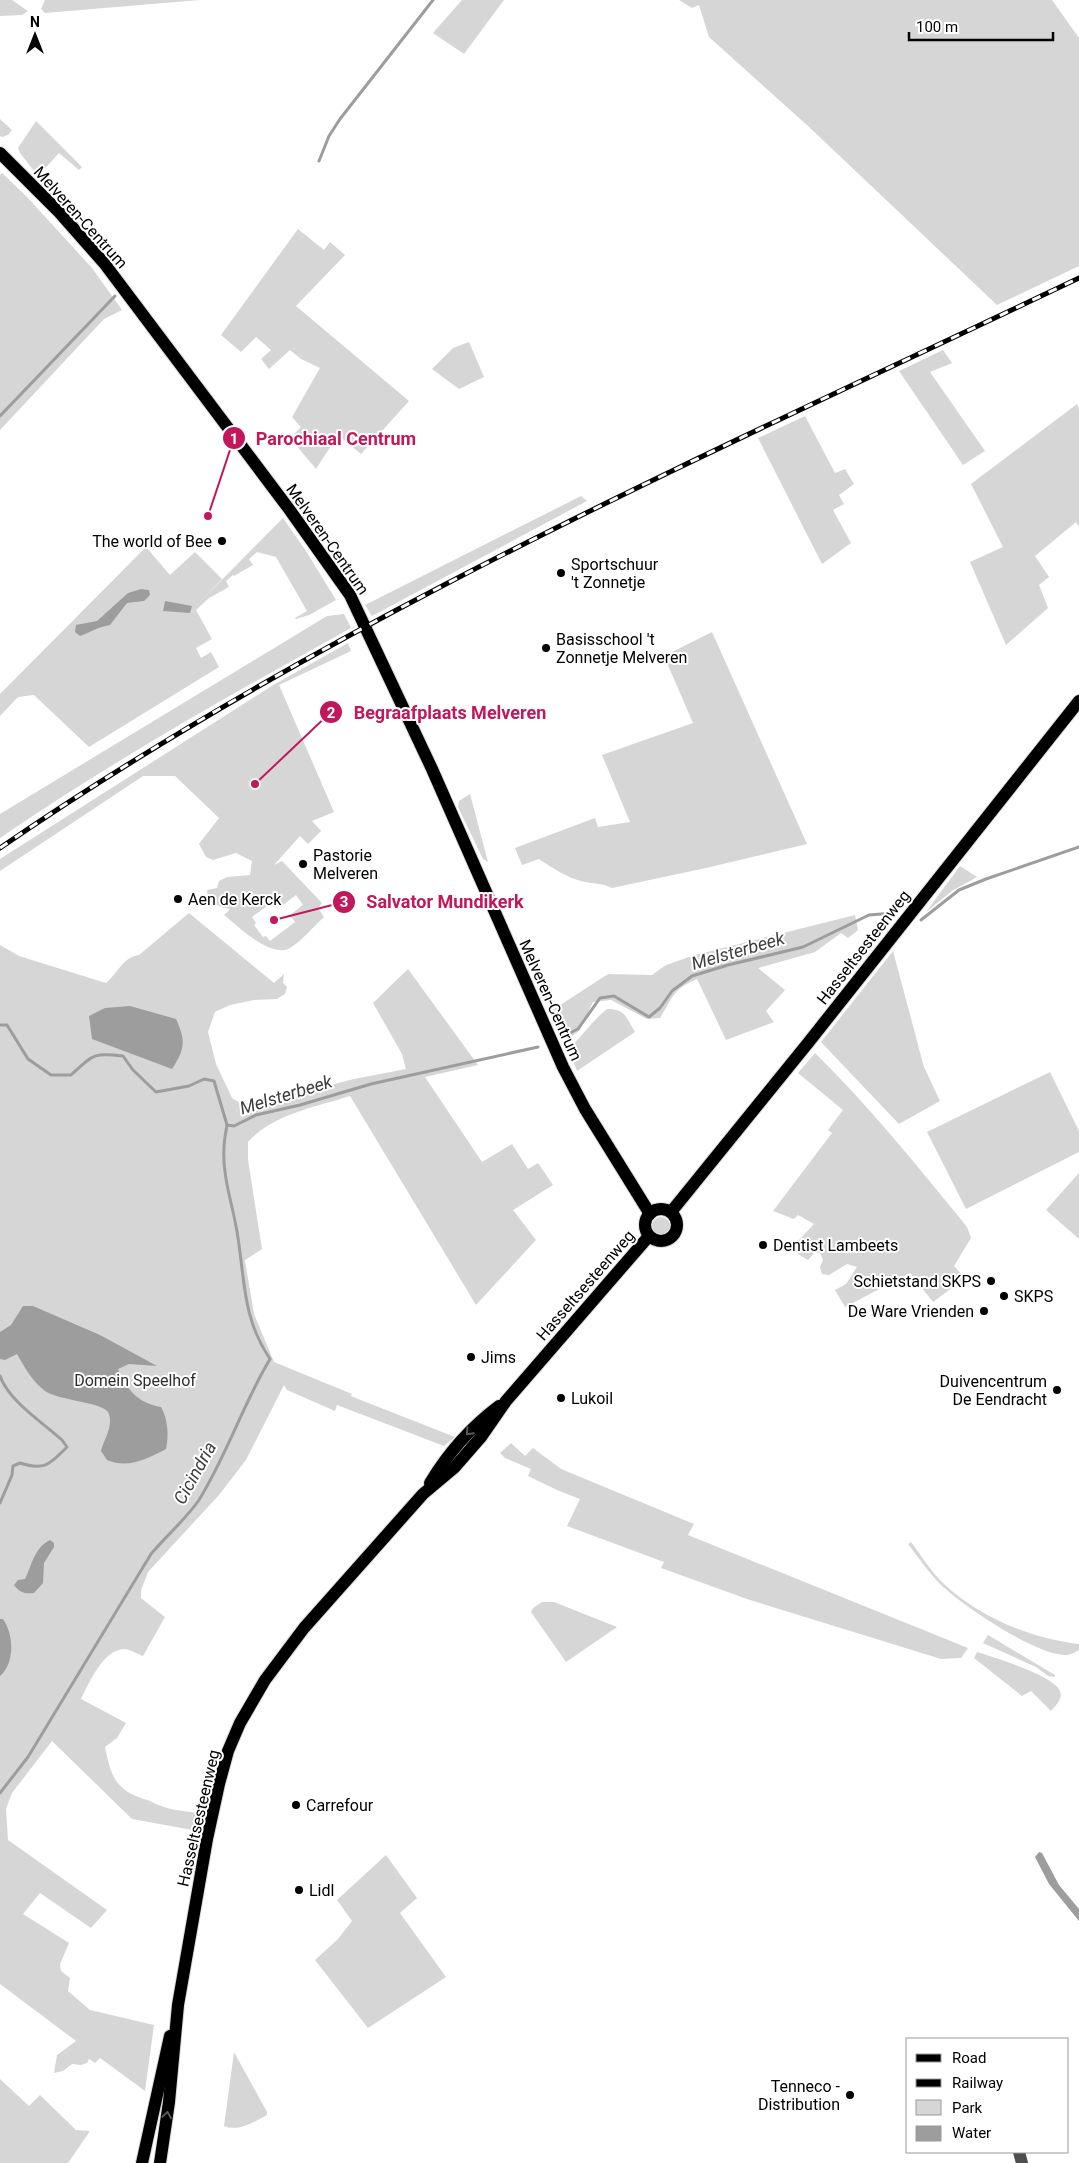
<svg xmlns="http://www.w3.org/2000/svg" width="1079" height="2163" font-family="Roboto,sans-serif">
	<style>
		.green { fill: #d6d6d6; fill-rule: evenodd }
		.water { fill: #9d9d9d }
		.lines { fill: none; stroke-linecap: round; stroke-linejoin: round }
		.stream { stroke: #9d9d9d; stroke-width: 3 }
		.major-casing { stroke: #dbdbdb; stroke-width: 14 }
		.minor { stroke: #4f4f4f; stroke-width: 12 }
		.major { stroke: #000; stroke-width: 12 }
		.rail-casing { stroke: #000; stroke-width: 5 }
		.rail { stroke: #fff; stroke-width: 3; stroke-dasharray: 9; stroke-linecap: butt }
		.oneway { stroke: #595959 }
		.poi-dot { fill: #000; stroke: #fff; stroke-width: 2 }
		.labels { text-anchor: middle; stroke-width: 4; stroke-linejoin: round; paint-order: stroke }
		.street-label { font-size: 16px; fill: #000; stroke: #fff }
		.poi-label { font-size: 16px; fill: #000; stroke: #fff; text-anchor: start }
		.park-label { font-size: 16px; fill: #2d2d2d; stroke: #fff }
		.water-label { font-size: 18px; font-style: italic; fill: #3e3e3e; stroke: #fff }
		.leader { fill: none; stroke: #c2185b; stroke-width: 2 }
		.callout-dot { fill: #c2185b; stroke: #fff; stroke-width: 2 }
		.mark-label { font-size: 15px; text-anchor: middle; font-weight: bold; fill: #fff }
		.callout-label { font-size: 18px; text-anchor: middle; font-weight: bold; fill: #c2185b; stroke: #fff; stroke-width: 4; stroke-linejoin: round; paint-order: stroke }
	</style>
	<rect width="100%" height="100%" fill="#fff"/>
	<g class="green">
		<polygon points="0,0 12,0 28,11 22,15 0,16"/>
		<polygon points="45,0 200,0 45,13 41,9"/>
		<polygon points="462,0 504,0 464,54 433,33"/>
		<polygon points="679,0 1052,0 1079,38 1079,266 997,305 808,126 709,37 699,5 692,8"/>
		<polygon points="0,119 12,130 8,135 2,137 0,136"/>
		<polygon points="36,121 82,167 79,170 59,153 38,176 20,153 18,148"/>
		<polygon points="2,173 27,197 92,268 122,310 104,319 0,430 0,175"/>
		<polygon points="298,229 324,250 330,242 345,255 296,306 409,401 361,454 338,435 316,469 290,438 301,427 292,417 320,368 301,359 290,350 269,369 261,359 271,350 256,337 241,352 221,335"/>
		<polygon points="469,342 484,377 459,389 432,369 453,348"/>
		<polygon points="943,350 952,363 930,372 985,451 963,465 899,371"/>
		<polygon points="1077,404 1079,409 1079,527 1076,522 1035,556 1049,577 1039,585 1048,608 1006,645 970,562 1003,547 971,484"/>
		<polygon points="805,416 835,473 845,469 854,484 839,495 844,504 833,510 851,543 822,564 758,438"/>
		<polygon points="581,496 587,501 372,616 365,605"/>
		<polygon points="283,518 306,551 336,600 309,615 296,619 295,618 307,611 276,557 257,552 249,559 253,565 234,576 233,575 226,581 229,587 209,598 196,610 212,639 196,648 201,658 211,652 219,667 89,747 34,695 18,697 0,716 0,694 146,547 170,575 195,552 222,579 197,605"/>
		<path d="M344,614L351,628C232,694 112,761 0,838V814L327,616Z"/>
		<path d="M712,632L807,844L706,868L612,888C603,883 595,884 585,882C567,878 554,869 539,859L522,865L515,848L595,818L598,827L630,822L602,755L693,723L664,656Z"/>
		<path d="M348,643L351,651L279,685L334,812L312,821L321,831L308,844L300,836L274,865L282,861L322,903L318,908L324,917L322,919C312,928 302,941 290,948C271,959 239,927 224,915L230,909L221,907L208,899L207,890L217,888L219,881L227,877L250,875L252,861L236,853L213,860L206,857L199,844L219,818L175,776H143L0,871V859L275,684ZM296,895L303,905L290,915L295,922L270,941L266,936L263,937L254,925L256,923L252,917L277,899L283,905Z"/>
		<polygon points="470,794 488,862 483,859 458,807 459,801"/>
		<polygon points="960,866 977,877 952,891 926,912"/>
		<path d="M189,913L274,983L284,974L283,983L287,987L285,994L277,999L254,1000L230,1005L215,1012L208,1032L216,1064L232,1098L242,1104L279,1098L354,1079L406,1069L402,1054L373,1003L408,969L478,1065L425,1077L482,1162L512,1144L528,1169L538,1163L553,1185L513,1210L536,1240L476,1305L350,1096C316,1107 273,1114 248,1142V1160L262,1249L245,1260V1261L254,1314L274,1362L352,1394L351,1396L353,1397L455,1437L444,1446L337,1405L335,1411L287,1390L284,1385L246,1460L219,1495L148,1572L141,1590V1598L165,1617L143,1656C137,1654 130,1649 124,1649C103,1650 89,1683 81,1699L126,1723L117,1738L105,1747C111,1777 116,1791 147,1800C152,1801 156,1805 161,1806C174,1811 189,1811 203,1814L198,1831L132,1819L52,1741L12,1793L6,1809L8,1840L107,1910L91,1928L40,1893L23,1914L69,1943L60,1964L61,1971L70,1978L68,1991L90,2010L154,2025L145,2091L100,2058L95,2063L89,2059L87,2063L81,2065L72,2064L63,2071L54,2073L57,2055L76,2041L0,1984V945L19,956L106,983C118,973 123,957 139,955Z"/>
		<path d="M855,915L858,930L848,938L841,933L815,952L758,968L785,990L766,1011L774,1022L726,1040L697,979C672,990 674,996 660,1018L647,1019L611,1000L593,1002L580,1030L566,1041L551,1011L608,974L652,975L666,965L695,955Z"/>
		<polygon points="893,951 924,1067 940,1101 899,1124 821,1042"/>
		<path d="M607,1009C625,1008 627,1019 635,1032L577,1071L569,1049C582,1036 593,1020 607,1009Z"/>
		<path d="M815,1053C870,1107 918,1167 967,1227L971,1238L954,1266L965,1278L933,1302L910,1273L845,1307L835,1290L846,1284L857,1267L847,1264L829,1275L822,1274L820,1267L823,1260L820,1253L815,1252L808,1260L798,1254L799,1240L814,1224L798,1215L794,1219L773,1211L832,1133L828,1130L843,1110L798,1073Z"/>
		<polygon points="1050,1072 1079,1131 1079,1152 966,1209 927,1132"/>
		<polygon points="1079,1173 1079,1239 1046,1210"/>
		<circle cx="661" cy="1226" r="9"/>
		<polygon points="511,1443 525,1456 533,1448 561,1469 694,1524 688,1535 968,1648 961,1658 941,1659 750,1600 661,1568 664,1562 567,1526 580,1499 557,1490 528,1476 531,1469 505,1458 500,1453"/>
		<path d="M911,1542C921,1555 931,1572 944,1584C981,1618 1030,1638 1079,1644V1650C1074,1653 1070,1655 1065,1655C1034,1654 965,1607 942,1586C929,1573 919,1558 908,1544Z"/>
		<polygon points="542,1602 554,1602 617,1627 566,1662 531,1612 533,1608"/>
		<polygon points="988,1635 1055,1675 1055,1677 1048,1676 1036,1667 983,1643"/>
		<path d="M977,1652C993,1657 1055,1676 1060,1691C1063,1699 1056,1705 1051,1711L1031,1691L1022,1696L974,1658Z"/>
		<polygon points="386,1855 417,1898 400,1913 446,1977 368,2028 315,1960 338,1939 352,1921 337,1900"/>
		<path d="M234,2052L267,2112V2115C254,2122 238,2132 224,2126Z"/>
		<polygon points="0,2079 29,2106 40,2095 76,2130 90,2131 68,2163 0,2163"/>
	</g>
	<g class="water">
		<path d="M141,589L149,590L150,595L144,601L127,603L110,625C98,627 91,632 80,636L75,632L76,625L97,621L128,593Z"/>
		<polygon points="165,601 192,606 190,613 163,611"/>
		<path d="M130,1006L176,1019C186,1041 185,1049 172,1069L92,1039L89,1016L105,1008Z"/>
		<path d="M23,1306H33L100,1335L157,1366L129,1364L118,1369C127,1390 138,1403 161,1407C168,1419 169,1436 166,1449C147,1459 128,1469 107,1460L101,1451C104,1439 113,1428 109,1414C106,1402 59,1401 45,1391C32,1381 25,1368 17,1354L5,1360L0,1359V1332L11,1325Z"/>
		<path d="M50,1540L54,1543V1547L44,1563L43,1583L34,1593C25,1594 20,1593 14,1585L18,1580L25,1579C32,1565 34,1548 50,1540Z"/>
		<path d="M0,1619H3C14,1635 15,1663 0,1676Z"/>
		<polygon points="1039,1852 1042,1853 1059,1885 1079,1909 1079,1921 1049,1884 1035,1857"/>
	</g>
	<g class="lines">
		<g class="stream">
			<polyline points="319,161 329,136 340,119 433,0"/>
			<polyline points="0,416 115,296"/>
			<polyline points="921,920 959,890 986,879 1079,847"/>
			<path d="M0,1025H7L28,1059L51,1075H71C93,1055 93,1052 123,1056L133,1070L156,1092L189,1086L204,1079L214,1081L227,1125L234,1126L256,1115L300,1105L371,1084L538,1047"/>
			<polyline points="563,1036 578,1029 600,998 614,996 649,1017 660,1008 672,991 692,976 728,965 803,947 869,915 893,913"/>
			<path d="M0,1376C9,1401 42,1422 62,1440L67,1447C50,1464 45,1471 20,1463L13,1466L12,1475L0,1503"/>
			<path d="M0,1793L28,1757L151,1554C167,1535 185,1520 199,1500C227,1455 243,1404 270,1359C243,1319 245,1283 238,1238C234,1208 222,1178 224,1148C224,1140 226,1132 227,1125"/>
		</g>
		<defs>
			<g id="major">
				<polyline points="0,153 59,212 104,263 289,509 350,595 432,769 563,1067 585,1109 650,1214"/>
				<circle cx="661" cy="1225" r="16"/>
				<polyline points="671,1212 808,1043 1079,701"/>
				<path d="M430,1483C448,1453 471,1427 499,1406"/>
				<polyline points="142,2163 170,2036"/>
				<polyline points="160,2163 169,2102 178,2005 207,1839 219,1784 228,1751 240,1723 265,1680 304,1628 423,1494 454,1468 481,1437 506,1401 649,1236"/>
			</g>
		</defs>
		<use href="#major" class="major-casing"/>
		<polyline class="minor" points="1019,2152 1022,2163"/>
		<use href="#major" class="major"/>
		<defs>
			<path id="rail" d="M0,848C336,617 712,453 1079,278"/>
		</defs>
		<use href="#rail" class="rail-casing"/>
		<use href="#rail" class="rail"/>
	</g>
	<defs><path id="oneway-chevron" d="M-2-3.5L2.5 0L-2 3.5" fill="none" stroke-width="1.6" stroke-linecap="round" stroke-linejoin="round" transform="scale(1.25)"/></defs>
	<g class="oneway">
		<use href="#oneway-chevron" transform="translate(469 1432) rotate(133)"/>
		<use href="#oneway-chevron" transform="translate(167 2115) rotate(-82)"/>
	</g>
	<g class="poi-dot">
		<circle cx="222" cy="541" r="5"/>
		<circle cx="561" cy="573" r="5"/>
		<circle cx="546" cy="648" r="5"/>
		<circle cx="303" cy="864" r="5"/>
		<circle cx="178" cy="899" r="5"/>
		<circle cx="763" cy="1245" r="5"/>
		<circle cx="991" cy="1281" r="5"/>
		<circle cx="1004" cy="1296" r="5"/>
		<circle cx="984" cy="1311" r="5"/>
		<circle cx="471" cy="1357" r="5"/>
		<circle cx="1057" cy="1390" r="5"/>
		<circle cx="561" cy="1398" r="5"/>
		<circle cx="296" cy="1805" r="5"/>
		<circle cx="299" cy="1890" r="5"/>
		<circle cx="850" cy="2095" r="5"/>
	</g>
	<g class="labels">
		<g class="street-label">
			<text transform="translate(81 217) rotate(48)" y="6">Melveren-Centrum</text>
			<text transform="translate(328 539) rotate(55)" y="6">Melveren-Centrum</text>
			<text transform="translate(863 947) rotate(-52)" y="6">Hasseltsesteenweg</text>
			<text transform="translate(551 1000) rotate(66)" y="6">Melveren-Centrum</text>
			<text transform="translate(585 1285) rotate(-49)" y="6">Hasseltsesteenweg</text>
			<text transform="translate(198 1818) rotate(-77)" y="6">Hasseltsesteenweg</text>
		</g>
		<g class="poi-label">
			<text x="212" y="547" text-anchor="end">The world of Bee</text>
			<text x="571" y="570">Sportschuur<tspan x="571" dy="18">'t Zonnetje</tspan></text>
			<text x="556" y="645">Basisschool 't<tspan x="556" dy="18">Zonnetje Melveren</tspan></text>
			<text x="313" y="861">Pastorie<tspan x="313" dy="18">Melveren</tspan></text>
			<text x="188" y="905">Aen de Kerck</text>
			<text x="773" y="1251">Dentist Lambeets</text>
			<text x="981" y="1287" text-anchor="end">Schietstand SKPS</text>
			<text x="1014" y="1302">SKPS</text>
			<text x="974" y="1317" text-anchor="end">De Ware Vrienden</text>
			<text x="481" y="1363">Jims</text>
			<text x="1047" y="1387" text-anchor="end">Duivencentrum<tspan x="1047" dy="18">De Eendracht</tspan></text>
			<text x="571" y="1404">Lukoil</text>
			<text x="306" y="1811">Carrefour</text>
			<text x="309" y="1896">Lidl</text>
			<text x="840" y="2092" text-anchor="end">Tenneco -<tspan x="840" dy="18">Distribution</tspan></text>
		</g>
		<g class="park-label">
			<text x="135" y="1386">Domein Speelhof</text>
		</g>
		<g class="water-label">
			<text transform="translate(738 951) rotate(-16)" y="6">Melsterbeek</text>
			<text transform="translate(286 1095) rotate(-17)" y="6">Melsterbeek</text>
			<text transform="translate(195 1473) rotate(-61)" y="6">Cicindria</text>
		</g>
	</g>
	<path class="leader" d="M208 516L234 438M255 784L331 712M274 920L344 902"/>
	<g class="callout-dot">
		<circle cx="208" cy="516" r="5"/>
		<circle cx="255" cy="784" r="5"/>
		<circle cx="274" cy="920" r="5"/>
		<circle cx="234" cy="438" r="12"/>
		<circle cx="331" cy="712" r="12"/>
		<circle cx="344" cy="902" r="12"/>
	</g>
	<g class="mark-label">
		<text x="234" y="444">1</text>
		<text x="331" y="718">2</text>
		<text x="344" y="907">3</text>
	</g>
	<g class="callout-label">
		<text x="336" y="445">Parochiaal Centrum</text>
		<text x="450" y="719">Begraafplaats Melveren</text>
		<text x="445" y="908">Salvator Mundikerk</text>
	</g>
	<rect x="906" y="2038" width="162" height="115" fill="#ffffff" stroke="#999999"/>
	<rect x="916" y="2054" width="25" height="8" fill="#000000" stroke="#999999"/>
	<text x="952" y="2063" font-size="15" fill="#000000">Road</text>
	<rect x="916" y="2079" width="25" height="8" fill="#000000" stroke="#999999"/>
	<text x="952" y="2088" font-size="15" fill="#000000">Railway</text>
	<rect x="916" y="2100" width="25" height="15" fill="#d6d6d6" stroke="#999999"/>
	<text x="952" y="2113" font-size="15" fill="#000000">Park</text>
	<rect x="916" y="2126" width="25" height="15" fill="#9d9d9d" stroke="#999999"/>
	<text x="952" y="2138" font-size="15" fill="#000000">Water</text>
	<g transform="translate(35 35)" stroke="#ffffff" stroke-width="4" paint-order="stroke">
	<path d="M0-4L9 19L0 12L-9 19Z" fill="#000000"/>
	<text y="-8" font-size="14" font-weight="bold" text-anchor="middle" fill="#000000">N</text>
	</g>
	<path d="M909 32v8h144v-8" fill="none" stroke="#000000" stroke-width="2.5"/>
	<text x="916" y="32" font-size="15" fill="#000000" stroke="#ffffff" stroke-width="4" paint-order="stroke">100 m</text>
</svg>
